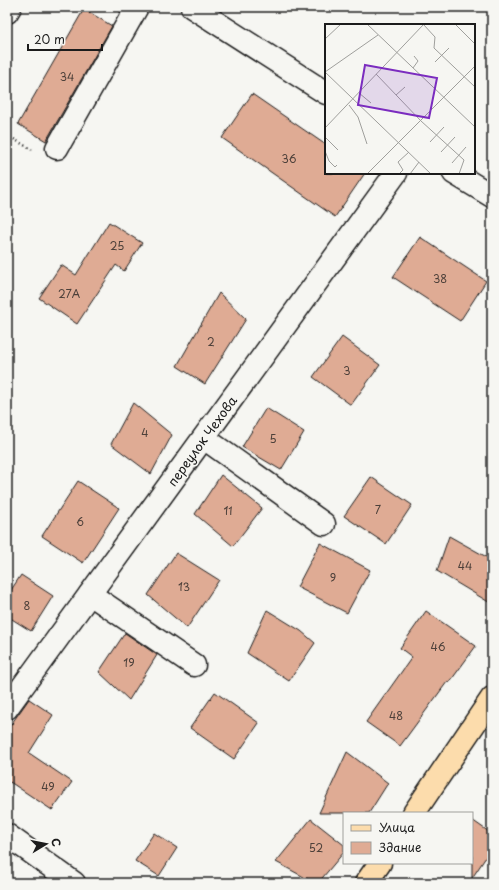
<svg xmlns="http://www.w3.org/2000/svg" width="499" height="890" font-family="'Playpen Sans',sans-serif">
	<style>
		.building { fill: #dfab94; stroke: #1c1c1c }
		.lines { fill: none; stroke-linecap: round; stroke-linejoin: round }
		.minor-casing { stroke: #1c1c1c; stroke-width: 25 }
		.major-casing { stroke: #1c1c1c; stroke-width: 25 }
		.path { stroke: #1c1c1c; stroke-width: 2.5; stroke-dasharray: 1 3; stroke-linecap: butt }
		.minor { stroke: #f6f6f2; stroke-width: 22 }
		.major { stroke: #fcdcac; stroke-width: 22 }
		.labels { text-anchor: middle; stroke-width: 3; stroke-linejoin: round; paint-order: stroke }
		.number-label { font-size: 11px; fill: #4d403a }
		.street-label { font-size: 13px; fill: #1c1c1c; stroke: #f6f6f2 }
		.inset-road { fill: none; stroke: #9f9f9c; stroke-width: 1 }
		.view { fill: #7b2cbf; fill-opacity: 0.15; stroke: #7b2cbf; stroke-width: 2 }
		.inset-edge { fill: none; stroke: #1c1c1c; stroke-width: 2 }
	</style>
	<rect width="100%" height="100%" fill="#f6f6f2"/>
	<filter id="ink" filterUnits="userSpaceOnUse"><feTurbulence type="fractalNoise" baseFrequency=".025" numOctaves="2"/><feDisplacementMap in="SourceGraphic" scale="8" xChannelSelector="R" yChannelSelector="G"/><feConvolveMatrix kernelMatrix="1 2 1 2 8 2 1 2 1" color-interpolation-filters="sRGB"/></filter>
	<g filter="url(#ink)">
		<g class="building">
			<polygon points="84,9 112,26 46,141 18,124"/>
			<polygon points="252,94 326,145 326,173 365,173 335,217 222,138"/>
			<polygon points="109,222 142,243 124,271 116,265 77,324 39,298 61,265 76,275"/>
			<polygon points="420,237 486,281 460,321 393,277"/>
			<polygon points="219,293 246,319 205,384 177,366"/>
			<polygon points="342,337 380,365 351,405 313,377"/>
			<polygon points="133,403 172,435 151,474 111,444"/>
			<polygon points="266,408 304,432 281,470 242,447"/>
			<polygon points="221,475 262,508 233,546 195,514"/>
			<polygon points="371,477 412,505 386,544 344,516"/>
			<polygon points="78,481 119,508 83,563 42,536"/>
			<polygon points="449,536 492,560 492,604 437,571"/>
			<polygon points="320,543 370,570 347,613 297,587"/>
			<polygon points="176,553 219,580 187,628 148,595"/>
			<polygon points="21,575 53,596 31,631 7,616 7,596"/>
			<polygon points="267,610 301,631 315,643 289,681 247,653"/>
			<polygon points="426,611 476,646 449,683 447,682 400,746 366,722 412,657 400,648"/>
			<polygon points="125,633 157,655 129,700 99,672"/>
			<polygon points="215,692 259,723 234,759 190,728"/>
			<polygon points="29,699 53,715 29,753 72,782 52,810 10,782 7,787 7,730"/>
			<polygon points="347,752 388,783 369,813 319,813"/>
			<polygon points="311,819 344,845 344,852 318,883 315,883 276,862"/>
			<polygon points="472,820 492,834 492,848 472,878"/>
			<polygon points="154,833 177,848 159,876 135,861"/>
		</g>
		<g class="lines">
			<defs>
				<g id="minor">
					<polyline points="192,7 326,93"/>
					<polyline points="7,12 10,7"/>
					<polyline points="57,148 137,7"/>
					<polyline points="454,173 492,196"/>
					<polyline points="204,438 324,524"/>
					<polyline points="90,594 194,665"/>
					<polyline points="7,708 396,173"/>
					<polyline points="7,835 74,883"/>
				</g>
				<g id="major">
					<polyline points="414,813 492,698"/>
					<polyline points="366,883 380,863"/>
				</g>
			</defs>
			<use href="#minor" class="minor-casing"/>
			<use href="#major" class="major-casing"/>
			<polyline class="path" points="7,135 34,151"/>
			<use href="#minor" class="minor"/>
			<use href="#major" class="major"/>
		</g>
	</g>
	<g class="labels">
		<g class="number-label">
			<text x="67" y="81">34</text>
			<text x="289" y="163">36</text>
			<text x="117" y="250">25</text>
			<text x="440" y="283">38</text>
			<text x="69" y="298">27А</text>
			<text x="211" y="346">2</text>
			<text x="347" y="375">3</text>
			<text x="145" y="437">4</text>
			<text x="273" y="443">5</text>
			<text x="378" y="514">7</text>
			<text x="228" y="515">11</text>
			<text x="80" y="526">6</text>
			<text x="465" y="570">44</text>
			<text x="333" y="582">9</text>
			<text x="184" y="591">13</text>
			<text x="27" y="610">8</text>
			<text x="438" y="651">46</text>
			<text x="129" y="667">19</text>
			<text x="396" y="720">48</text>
			<text x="48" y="791">49</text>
			<text x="316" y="852">52</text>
		</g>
		<g class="street-label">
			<text transform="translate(202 441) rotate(-54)" y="5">переулок Чехова</text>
		</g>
	</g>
	<g transform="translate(325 24)">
		<rect width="150" height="150" fill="#f6f6f2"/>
		<path class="inset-road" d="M42,0L150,103M98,0L110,13L109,24L150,63M130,0L150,20M0,15L16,0M110,38L124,24M88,44L93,37L89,32M0,48L106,150M0,48L53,11M51,50L96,97L139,136L134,150M34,69L46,79M71,71L80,63M24,81L33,93L42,120M0,104L99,0M0,113L13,126M105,118L119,103M0,127L4,137L10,143L12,141M116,128L130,113M127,139L141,123M42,150L150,42M74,150L78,146L73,138L84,128M85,150L94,138"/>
		<path class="view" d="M40,41L112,54L104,94L33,81Z"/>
		<rect width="150" height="150" class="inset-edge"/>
	</g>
	<rect width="499" height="890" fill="none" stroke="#f6f6f2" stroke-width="24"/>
	<rect x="12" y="12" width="475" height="866" fill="none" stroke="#1c1c1c" stroke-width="1.5" filter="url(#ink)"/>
	<rect x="343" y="812" width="130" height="52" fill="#f6f6f2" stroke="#9f9f9c"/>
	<rect x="351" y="825" width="20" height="6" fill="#fcdcac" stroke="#9f9f9c"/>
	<text x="379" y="832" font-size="12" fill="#1c1c1c">Улица</text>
	<rect x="351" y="842" width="20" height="12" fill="#dfab94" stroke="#9f9f9c"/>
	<text x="379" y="852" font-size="12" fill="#1c1c1c">Здание</text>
	<g transform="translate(46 844) rotate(80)" stroke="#f6f6f2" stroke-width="3" paint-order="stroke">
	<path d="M0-3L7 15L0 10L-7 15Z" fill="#1c1c1c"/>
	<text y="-6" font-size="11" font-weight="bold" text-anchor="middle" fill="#1c1c1c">С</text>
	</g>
	<path d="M28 44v6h74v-6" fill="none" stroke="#1c1c1c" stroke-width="2"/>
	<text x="34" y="44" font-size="12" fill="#1c1c1c" stroke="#f6f6f2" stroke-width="3" paint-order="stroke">20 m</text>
</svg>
